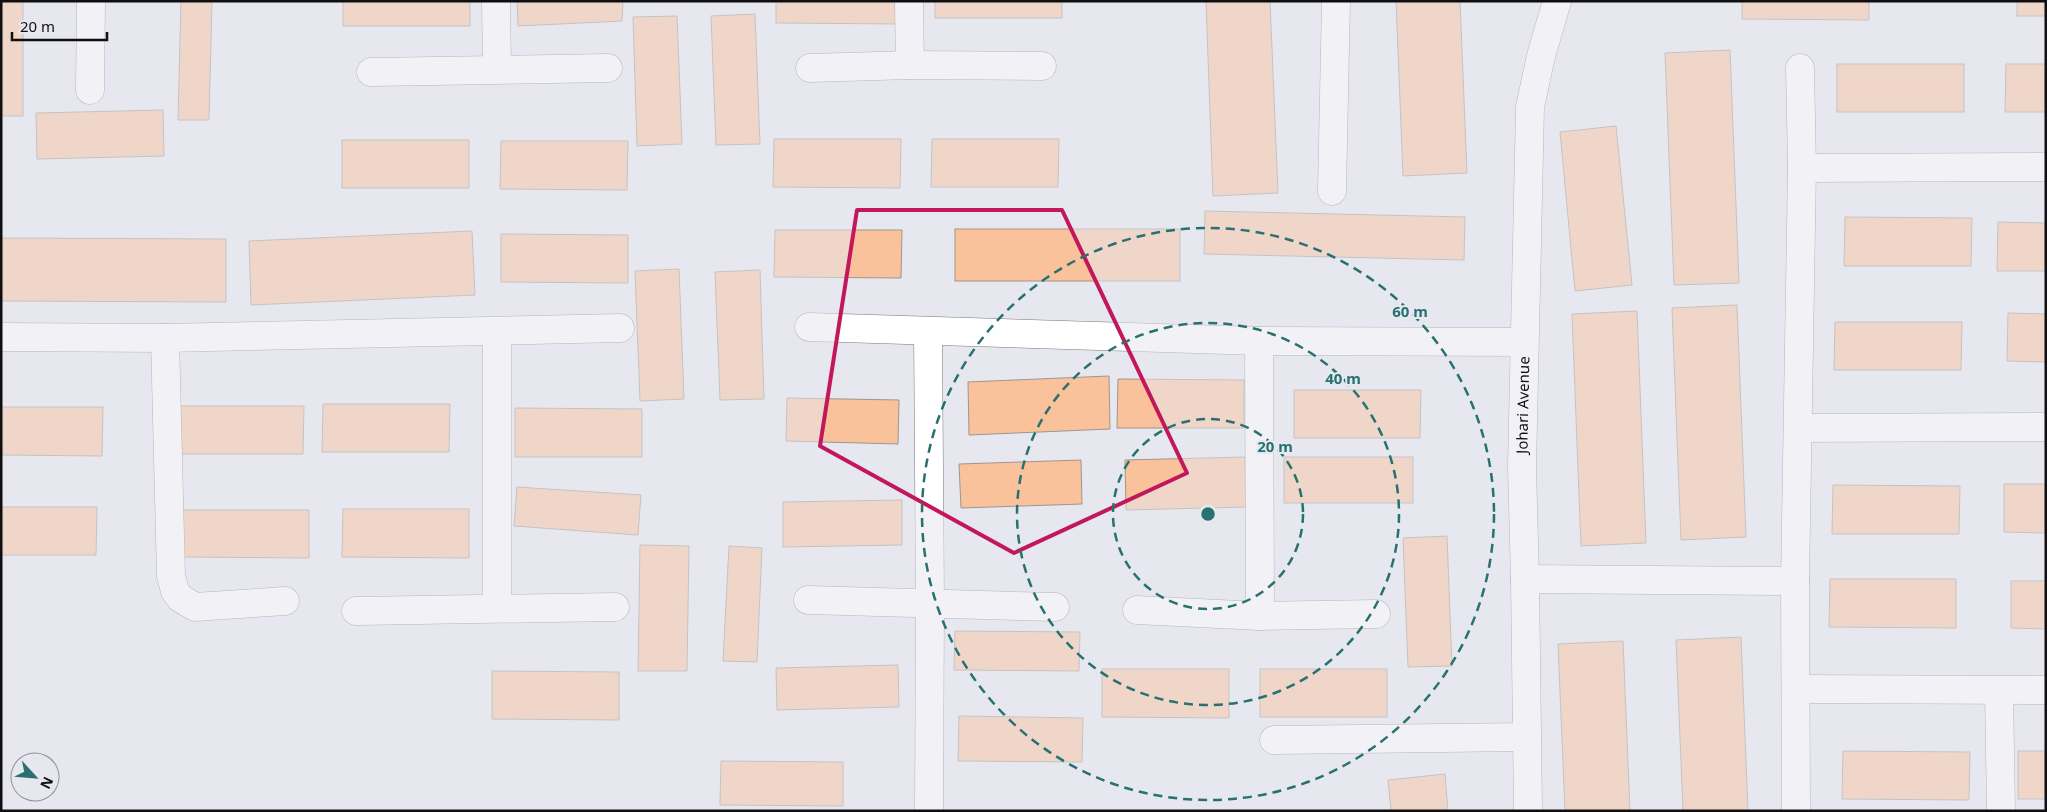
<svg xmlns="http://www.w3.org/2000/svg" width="2047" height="812" font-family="'Noto Sans',sans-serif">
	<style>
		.building { fill: #f9c29b; stroke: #9d9691 }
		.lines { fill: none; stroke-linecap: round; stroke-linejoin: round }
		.minor-casing { stroke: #78787f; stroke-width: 29 }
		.minor { stroke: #fff; stroke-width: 28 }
		.marked { fill: none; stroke: #c2185b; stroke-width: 4; stroke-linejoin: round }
		.ring { fill: none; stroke: #277171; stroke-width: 2.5; stroke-dasharray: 9 6 }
		.labels { text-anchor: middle; stroke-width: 4; stroke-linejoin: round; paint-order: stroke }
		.street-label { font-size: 15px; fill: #0f0f12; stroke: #e7e7ef }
		.centre { fill: #277171; stroke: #e7e7ef; stroke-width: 2.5 }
		.ring-label { font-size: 15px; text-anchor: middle; font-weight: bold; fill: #277171; stroke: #e7e7ef; stroke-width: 4; stroke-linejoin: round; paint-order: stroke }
	</style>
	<rect width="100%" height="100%" fill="#e7e7ef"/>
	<g class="building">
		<rect x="1" y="1" width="22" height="115"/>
		<polygon points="181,1 212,1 209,120 178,120"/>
		<polygon points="470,1 470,26 343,26 343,1"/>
		<polygon points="517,1 623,1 622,21 518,26"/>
		<polygon points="776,1 903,1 903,24 776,23"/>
		<rect x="935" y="1" width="127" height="17"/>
		<polygon points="1206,1 1270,1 1278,193 1213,196"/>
		<polygon points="1396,1 1460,1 1467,173 1403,176"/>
		<polygon points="1742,1 1869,1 1869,20 1742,19"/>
		<rect x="2017" y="1" width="29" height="15"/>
		<polygon points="755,14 760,144 716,145 711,16"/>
		<polygon points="677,16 682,144 637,146 633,17"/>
		<polygon points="1730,50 1739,283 1674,285 1665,53"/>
		<rect x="1837" y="64" width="127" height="48"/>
		<polygon points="2006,64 2046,64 2046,112 2005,112"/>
		<polygon points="163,110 164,156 37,159 36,113"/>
		<polygon points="1616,126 1632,285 1575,291 1560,132"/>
		<polygon points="774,139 901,139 900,188 773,187"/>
		<polygon points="932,139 1059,139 1058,187 931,187"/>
		<rect x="342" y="140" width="127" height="48"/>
		<polygon points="501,141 628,141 627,190 500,189"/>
		<polygon points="1205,211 1465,217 1464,260 1204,254"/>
		<polygon points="1845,217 1972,218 1971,266 1844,266"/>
		<polygon points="1998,222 2046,223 2046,271 1997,271"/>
		<rect x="955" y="229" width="225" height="52"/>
		<polygon points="775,230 902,230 901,278 774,277"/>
		<polygon points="472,231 475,295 251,305 249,241"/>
		<polygon points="501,234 628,235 628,283 501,282"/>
		<polygon points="1,238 226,239 226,302 1,301"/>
		<polygon points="679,269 684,399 640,401 635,271"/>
		<polygon points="760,270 764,399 720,400 715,272"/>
		<polygon points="1737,305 1746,537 1681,540 1672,308"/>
		<polygon points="1637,311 1646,543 1581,546 1572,314"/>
		<polygon points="2008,313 2046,314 2046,362 2007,361"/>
		<polygon points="1835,322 1962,322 1961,370 1834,370"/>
		<polygon points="1109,376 1110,429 969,435 968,382"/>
		<polygon points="1118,379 1244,380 1244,428 1117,428"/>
		<polygon points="1294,390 1421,390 1420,438 1294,438"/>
		<polygon points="787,398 899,400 898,444 786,441"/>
		<polygon points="323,404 450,404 449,452 322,452"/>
		<polygon points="176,406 304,406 303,454 176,454"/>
		<polygon points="1,407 103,407 102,456 1,455"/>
		<polygon points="515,408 642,409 642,457 515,457"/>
		<polygon points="1245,457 1246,507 1126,510 1125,460"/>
		<rect x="1284" y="457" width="129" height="46"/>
		<polygon points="1081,460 1082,504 961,508 959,464"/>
		<polygon points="2004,484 2046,484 2046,533 2004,532"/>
		<polygon points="1833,485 1960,486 1959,534 1832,534"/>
		<polygon points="517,487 641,495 638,535 514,526"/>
		<polygon points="902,500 902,545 783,547 783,502"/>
		<polygon points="1,507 97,507 96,555 1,555"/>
		<polygon points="343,509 469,509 469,558 342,557"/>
		<polygon points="182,510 309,510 309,558 182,557"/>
		<polygon points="1447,536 1452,666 1408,667 1403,538"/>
		<polygon points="640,545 689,546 687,671 638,671"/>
		<polygon points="729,546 762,548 757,662 723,661"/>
		<polygon points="1830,579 1956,579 1956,628 1829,627"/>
		<polygon points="2011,581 2046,581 2046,629 2011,628"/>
		<polygon points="955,631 1080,632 1079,671 954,670"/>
		<polygon points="1741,637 1748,811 1683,811 1676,640"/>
		<polygon points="1623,641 1630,811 1565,811 1558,644"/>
		<polygon points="898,665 899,707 777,710 776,668"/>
		<polygon points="1102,669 1229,669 1229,718 1102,717"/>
		<rect x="1260" y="669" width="127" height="48"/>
		<polygon points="492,671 619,672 619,720 492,719"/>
		<polygon points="959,716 1083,718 1082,762 958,761"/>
		<polygon points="1843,751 1970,752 1969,800 1842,799"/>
		<rect x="2018" y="751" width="28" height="48"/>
		<polygon points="721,761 843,762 843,806 720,805"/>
		<polygon points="1445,774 1448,811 1391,811 1388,780"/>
	</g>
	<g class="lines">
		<defs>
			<g id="minor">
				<polyline points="496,1 497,68"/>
				<polyline points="909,1 910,65"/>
				<polyline points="810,68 910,65 1042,66"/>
				<polyline points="371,72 608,68"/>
				<polyline points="90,90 91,1"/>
				<polyline points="1802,168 2046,167"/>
				<polyline points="1332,191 1336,1"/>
				<polyline points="809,327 1259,341 1523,342"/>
				<polyline points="928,332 930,604 929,811"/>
				<polyline points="1,337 165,338 620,328"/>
				<polyline points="165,338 171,576 175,591 180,598 195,607 285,601"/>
				<polyline points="1259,341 1260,616"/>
				<polyline points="1798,428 2046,427"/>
				<polyline points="1525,579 1795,581"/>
				<polyline points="808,600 1055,607"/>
				<polyline points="497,608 497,332"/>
				<polyline points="1137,610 1260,616 1376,614"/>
				<polyline points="356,611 615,607"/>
				<polyline points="1796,689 2046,690"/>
				<polyline points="1999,691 2001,811"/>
				<polyline points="1274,740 1527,737"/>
				<path id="s1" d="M1528,811L1525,579L1522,468L1530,107L1541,56L1557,1"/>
				<polyline points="1796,811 1795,581 1802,168 1800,68"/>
			</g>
		</defs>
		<use href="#minor" class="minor-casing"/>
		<use href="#minor" class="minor"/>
	</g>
	<path d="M0 0H2047V812H0ZM857,210H1062L1187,473L1014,553L820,446Z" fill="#e7e7ef" fill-opacity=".55" fill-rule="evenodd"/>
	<path class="marked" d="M857,210H1062L1187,473L1014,553L820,446Z"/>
	<g class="ring">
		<circle cx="1208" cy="514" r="95"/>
		<circle cx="1208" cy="514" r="191"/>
		<circle cx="1208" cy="514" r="286"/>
	</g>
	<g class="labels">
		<g class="street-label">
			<text dy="5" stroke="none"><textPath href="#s1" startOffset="406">Johari Avenue</textPath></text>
		</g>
	</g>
	<circle cx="1208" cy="514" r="8" class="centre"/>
	<g class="ring-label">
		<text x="1410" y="317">60 m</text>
		<text x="1343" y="384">40 m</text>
		<text x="1275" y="452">20 m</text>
	</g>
	<rect width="2047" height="812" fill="none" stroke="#0f0f12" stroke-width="5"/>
	<g transform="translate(35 777) rotate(116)"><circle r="24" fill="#e7e7ef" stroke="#919197"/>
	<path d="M0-4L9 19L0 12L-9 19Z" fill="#277171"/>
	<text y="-8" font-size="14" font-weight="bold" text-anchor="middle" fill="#0f0f12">N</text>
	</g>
	<path d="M12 32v8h95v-8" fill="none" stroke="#0f0f12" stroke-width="2.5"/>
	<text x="20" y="32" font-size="15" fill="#0f0f12" stroke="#e7e7ef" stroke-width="4" paint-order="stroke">20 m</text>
</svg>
